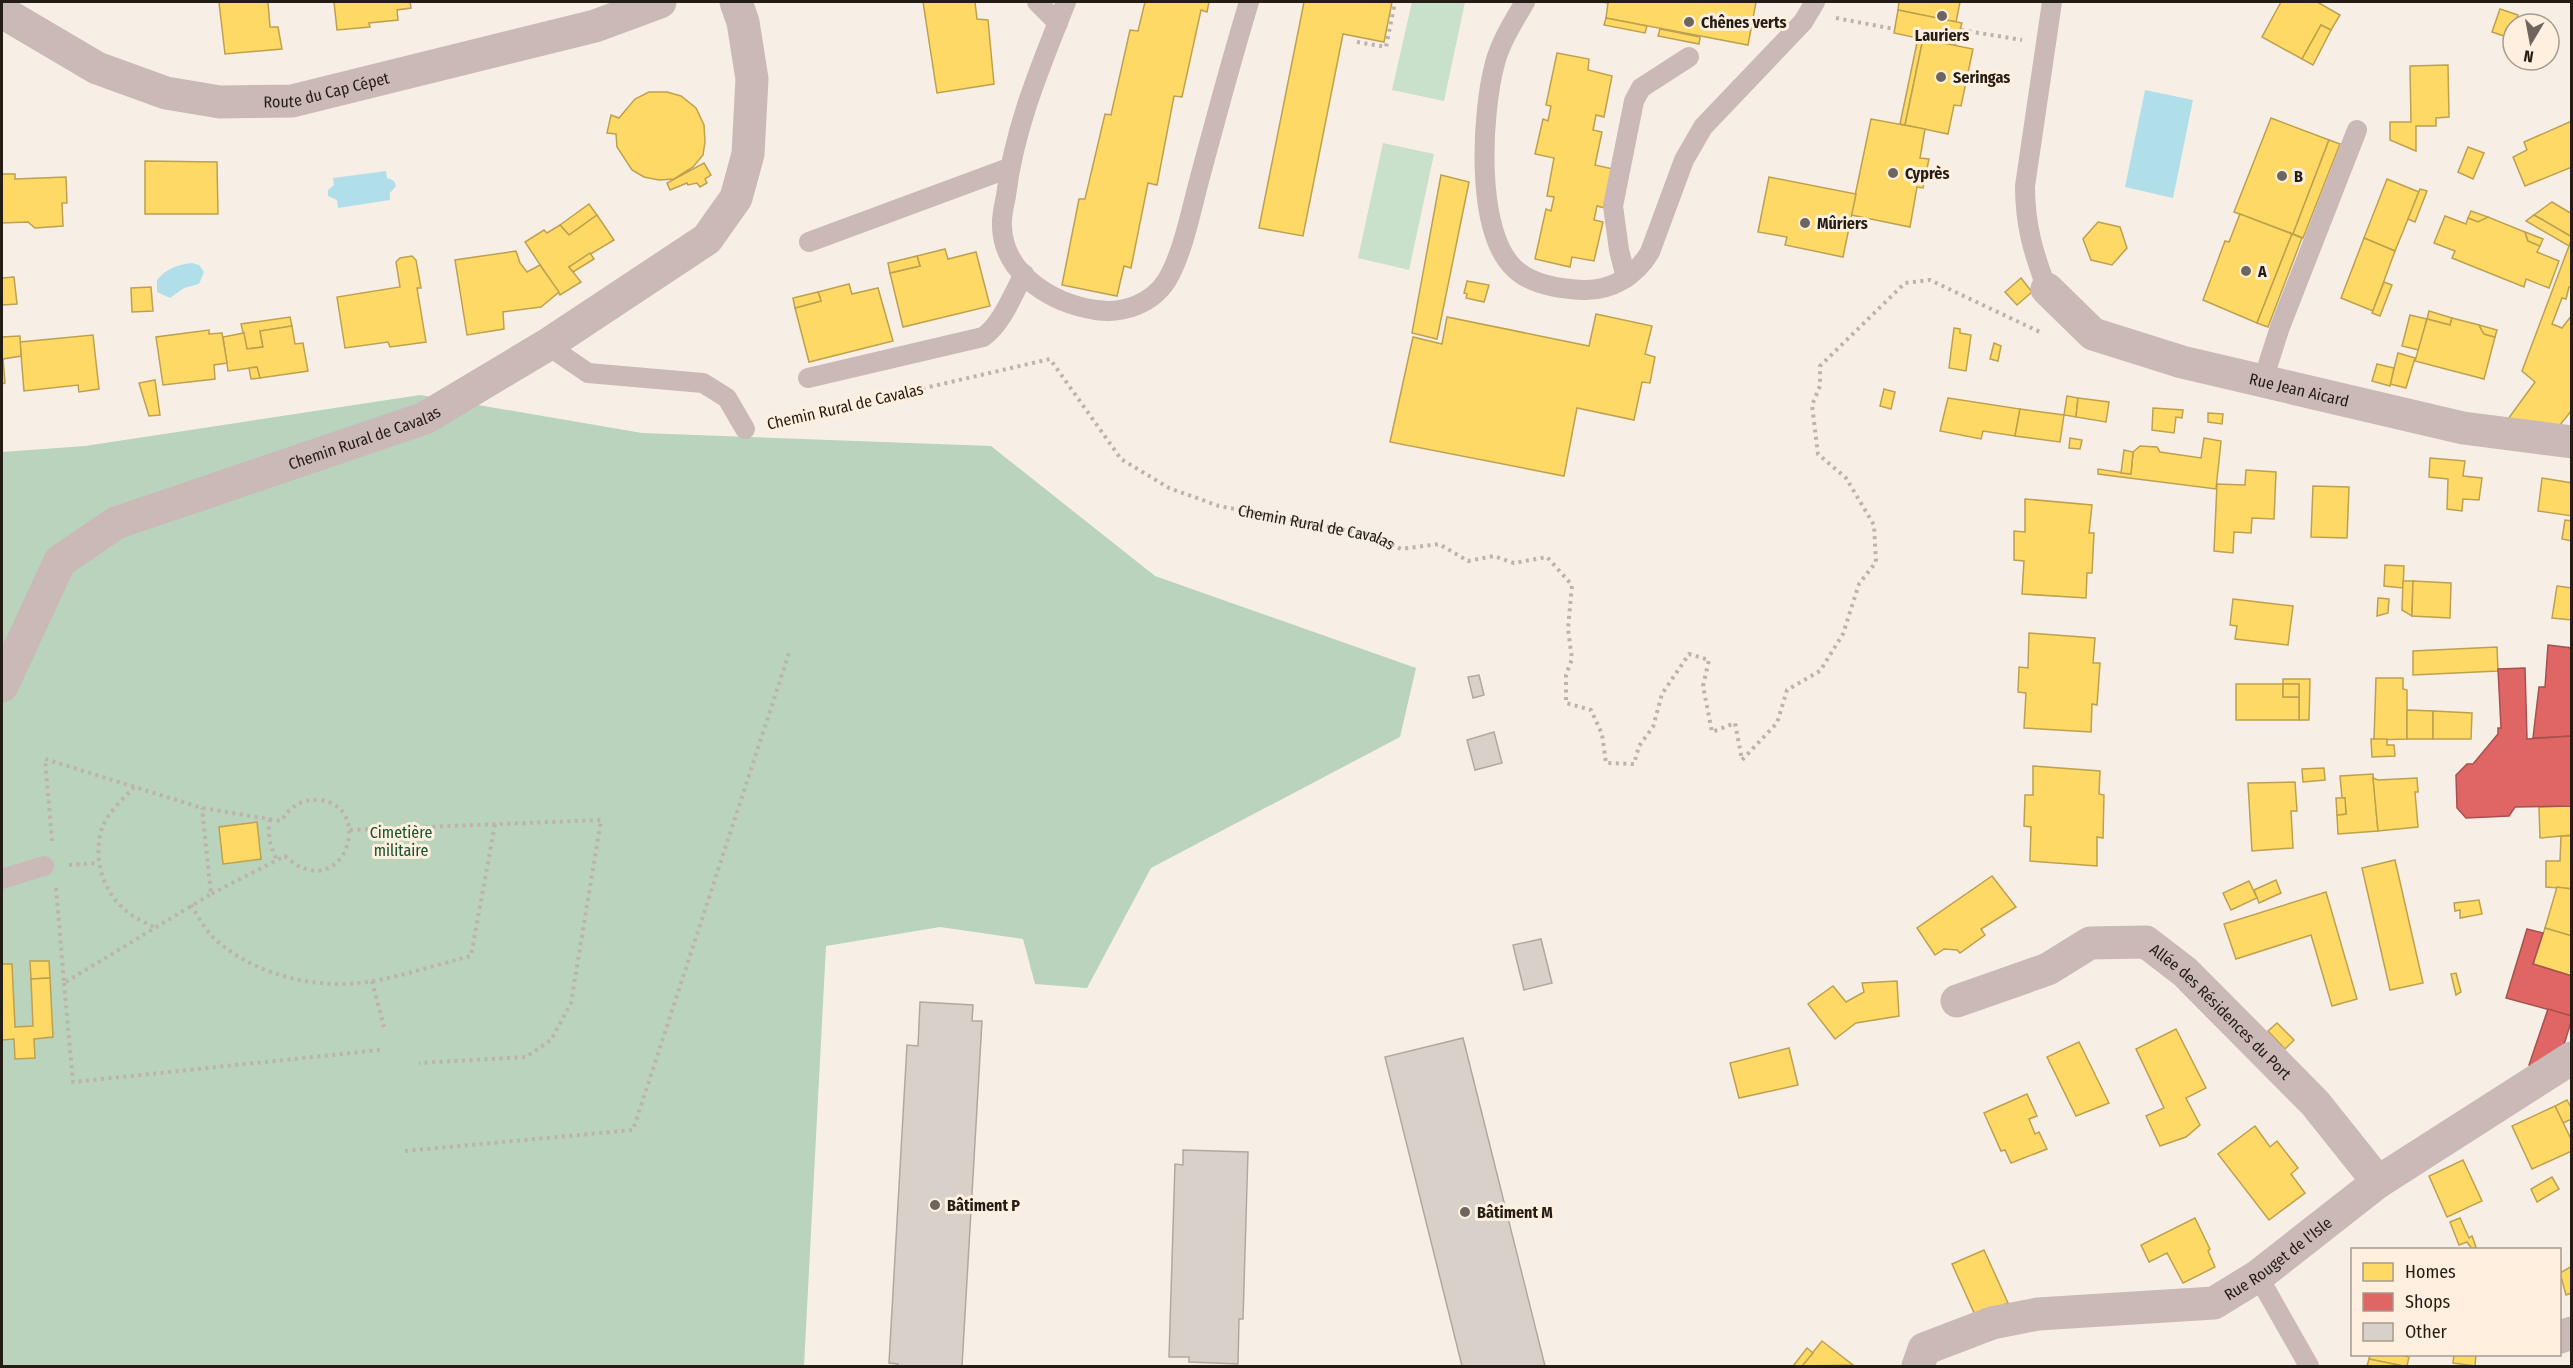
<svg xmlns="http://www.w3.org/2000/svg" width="2573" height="1368" font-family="'Fira Sans Condensed',sans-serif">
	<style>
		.green { fill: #c9e0ca }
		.forest { fill: #b9d3bc }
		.water { fill: #b0dfe9 }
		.homes { fill: #ffd966; stroke: #bda14e; stroke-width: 1.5 }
		.shops { fill: #e06666; stroke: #a8504e; stroke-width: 1.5 }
		.building { fill: #d8d1c9; stroke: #b0a9a1; stroke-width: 1.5 }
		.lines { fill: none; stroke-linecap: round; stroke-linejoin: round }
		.path { stroke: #beb2ae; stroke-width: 4; stroke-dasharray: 3 4.5; stroke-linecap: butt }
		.service { stroke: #cab9b6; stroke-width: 20 }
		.minor { stroke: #cab9b6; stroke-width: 33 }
		.poi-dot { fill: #6e665e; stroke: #ffefde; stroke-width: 2 }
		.labels { text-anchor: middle; stroke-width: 6; stroke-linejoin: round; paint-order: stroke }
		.poi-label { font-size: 16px; font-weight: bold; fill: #241d15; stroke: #ffefde; text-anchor: start }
		.street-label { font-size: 16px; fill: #241d15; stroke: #ffefde }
		.park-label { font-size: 16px; fill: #155332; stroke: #ffefde }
	</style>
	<rect width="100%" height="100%" fill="#f7efe6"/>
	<g class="green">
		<polygon points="1412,2 1465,2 1444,101 1392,90"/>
		<polygon points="1383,143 1434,154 1409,270 1358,258"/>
	</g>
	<polygon class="forest" points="420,395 642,433 991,446 1155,576 1416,668 1400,737 1151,868 1087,988 1035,984 1023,939 940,927 826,946 804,1366 2,1366 2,452 85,446"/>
	<g class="water">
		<polygon points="2145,90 2193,100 2173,198 2125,187"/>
		<polygon points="386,171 387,178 394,181 396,186 390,193 390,200 338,208 337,200 328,196 328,190 334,185 333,178"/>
		<path d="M192,263L199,265L204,272L199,284L184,288L170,298L157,292V280C167,268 177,265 192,263Z"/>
	</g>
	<g class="homes">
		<polygon points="219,2 268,2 270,27 278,27 282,49 225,54"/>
		<polygon points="334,2 410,2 411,8 397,10 398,20 369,23 370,27 337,30"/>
		<polygon points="923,2 975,2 977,19 988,20 994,84 937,93"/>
		<polygon points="1145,2 1209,2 1207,12 1201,10 1182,97 1174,96 1157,185 1148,183 1131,268 1124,266 1117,296 1062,285 1079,199 1085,199 1105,114 1111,115 1130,30 1138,31"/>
		<polygon points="1304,2 1392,2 1384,42 1343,34 1303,236 1259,228"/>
		<polygon points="1602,2 1756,2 1748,45 1606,18 1608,3"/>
		<polygon points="1899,2 1960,2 1956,22 1898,10"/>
		<polygon points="2281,2 2320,2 2319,3 2340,15 2331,30 2321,25 2302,59 2262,37"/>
		<polygon points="2500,9 2518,15 2510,38 2492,32"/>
		<polygon points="1898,10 1962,23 1955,46 1894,33"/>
		<polygon points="1606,18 1647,26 1645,33 1604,25"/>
		<polygon points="2321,25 2331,30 2313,65 2302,59"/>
		<polygon points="1660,29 1700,37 1699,44 1658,36"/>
		<polygon points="1918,38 1923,39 1905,125 1900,124"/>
		<polygon points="1923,39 1973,49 1961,106 1954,105 1948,134 1905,125"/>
		<polygon points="1557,53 1589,59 1588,70 1612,76 1604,117 1596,115 1593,130 1602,132 1595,165 1613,169 1605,208 1597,206 1594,220 1603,222 1594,261 1572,257 1570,267 1535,259 1546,209 1551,211 1554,197 1547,196 1554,158 1535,154 1543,119 1548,121 1551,106 1546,105"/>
		<polygon points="2448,65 2449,117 2436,118 2436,126 2416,126 2416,151 2390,140 2390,122 2411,122 2410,66"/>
		<polygon points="649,92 667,92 681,96 696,108 704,125 705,142 703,155 693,167 674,179 659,180 644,177 632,170 617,147 616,134 607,133 611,115 619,118 635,99"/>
		<polygon points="2271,118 2329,140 2293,234 2234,212"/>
		<polygon points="1871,119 1925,129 1920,158 1929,159 1923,188 1917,187 1910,227 1851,215"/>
		<polygon points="2572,121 2572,167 2525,186 2513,157 2527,150 2524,142"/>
		<polygon points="2329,140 2340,144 2303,238 2293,234"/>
		<polygon points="2468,147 2484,153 2473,179 2458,172"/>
		<polygon points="145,161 217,162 218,214 145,214"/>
		<polygon points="704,163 711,175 705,179 707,183 700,187 697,183 688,185 687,183 670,190 667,183"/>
		<polygon points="2,174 15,174 15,179 66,177 67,203 62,203 63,226 35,228 28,222 2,223"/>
		<polygon points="1441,175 1469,182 1437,339 1412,333"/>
		<polygon points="1769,177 1856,194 1843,257 1785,245 1787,237 1758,232"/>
		<polygon points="2387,179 2419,192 2395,251 2364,238"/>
		<polygon points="2420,189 2427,191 2415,222 2408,219"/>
		<polygon points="2552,202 2572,214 2572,237 2534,215"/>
		<polygon points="589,204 597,215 569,235 560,225"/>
		<polygon points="2471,211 2488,217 2488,218 2478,222 2468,218"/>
		<polygon points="2240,214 2292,234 2257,323 2203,300 2225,241 2229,242"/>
		<polygon points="597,215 614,240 569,267 581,282 560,295 525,242 544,230 547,233 560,225 569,235"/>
		<polygon points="2534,215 2572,237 2569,246 2526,221"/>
		<polygon points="2445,216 2466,224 2468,218 2478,222 2488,217 2525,232 2528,241 2540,246 2537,252 2559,261 2549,288 2526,279 2524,287 2452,258 2455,251 2434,243"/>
		<polygon points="2098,222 2120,227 2127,248 2112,265 2091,260 2083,239"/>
		<polygon points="2525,232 2543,239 2540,246 2528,241"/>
		<polygon points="2292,234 2302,238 2268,327 2257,323"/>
		<polygon points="2364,238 2395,251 2373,311 2341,298"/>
		<polygon points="2569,246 2572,247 2572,288 2569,287 2566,299 2562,298 2552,324 2562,328 2572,315 2572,410 2551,436 2503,426 2535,382 2522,371"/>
		<polygon points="945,249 948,259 976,252 990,306 903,327 890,273 920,266 917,256"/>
		<polygon points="516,251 520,263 527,272 540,265 559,292 541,307 503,312 504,329 467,335 455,260"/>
		<polygon points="590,253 594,259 573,272 569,267"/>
		<polygon points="412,256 416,260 421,288 417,288 426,342 390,347 388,342 345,348 337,297 400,287 396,262 400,258"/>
		<polygon points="917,256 920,266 890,273 888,263"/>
		<polygon points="14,277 17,304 2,305 2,278"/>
		<polygon points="2021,278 2032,292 2017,305 2005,292"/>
		<polygon points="1467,281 1489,285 1484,302 1466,298 1467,294 1464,293"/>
		<polygon points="2384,282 2392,285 2380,316 2372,313"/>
		<polygon points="849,284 852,294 878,288 893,341 809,362 795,308 821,301 818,292"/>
		<polygon points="151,287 153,311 132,312 131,288"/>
		<polygon points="818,292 821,301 795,308 793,298"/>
		<polygon points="2429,311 2452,318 2450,325 2427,319"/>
		<polygon points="1596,314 1652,326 1645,354 1655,357 1650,383 1642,382 1634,420 1577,408 1564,476 1390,442 1413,337 1442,344 1447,317 1589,346"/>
		<polygon points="2410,315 2427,319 2419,350 2402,346"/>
		<polygon points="290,317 292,326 260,331 263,347 247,349 241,324"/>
		<polygon points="2452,318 2479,325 2484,334 2495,337 2484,379 2415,361 2427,319 2450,325"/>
		<polygon points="2479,325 2497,330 2495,337 2484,334"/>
		<polygon points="292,326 295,344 303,343 308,371 260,378 257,367 228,371 223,337 244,333 247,349 263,347 260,331"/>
		<polygon points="1954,328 1960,329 1960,333 1971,335 1966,371 1949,368"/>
		<polygon points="209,330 209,334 222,333 227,363 214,365 215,379 163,385 156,337"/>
		<polygon points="93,335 99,389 79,392 78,385 24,391 20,342"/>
		<polygon points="20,336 21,356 3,359 5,383 2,384 2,337"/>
		<polygon points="1994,343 2001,346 1998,361 1990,359"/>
		<polygon points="2398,353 2415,358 2406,388 2390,384"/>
		<polygon points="2377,364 2394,368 2390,386 2372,381"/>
		<polygon points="257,367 260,378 251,379 249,368"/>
		<polygon points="155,380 160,415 149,416 139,383"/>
		<polygon points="1884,389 1895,392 1891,409 1880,406"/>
		<polygon points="2067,396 2078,398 2076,417 2064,415"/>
		<polygon points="1948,398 2020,409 2015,436 1983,431 1981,439 1940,431"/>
		<polygon points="2078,398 2109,402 2106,422 2076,417"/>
		<polygon points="2153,408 2183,410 2182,418 2176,417 2174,433 2152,430"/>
		<polygon points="2020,409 2064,415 2060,442 2015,436"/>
		<polygon points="2208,413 2223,414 2222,424 2208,422"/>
		<polygon points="2070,438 2082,440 2080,449 2069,448"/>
		<polygon points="2204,438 2221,441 2216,489 2098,474 2098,469 2131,474 2133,452 2140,446 2157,447 2160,452 2201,458"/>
		<polygon points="2124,450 2133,452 2131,474 2121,473"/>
		<polygon points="2430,458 2465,461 2463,476 2482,478 2479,500 2463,499 2462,511 2447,509 2448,479 2429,477"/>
		<polygon points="2246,470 2276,472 2274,519 2252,518 2251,533 2234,532 2233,553 2214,551 2217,484 2245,485"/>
		<polygon points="2542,478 2572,483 2572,516 2538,511"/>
		<polygon points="2313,486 2349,487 2347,538 2311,537"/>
		<polygon points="2025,499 2092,505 2089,533 2094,533 2092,573 2087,573 2086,598 2022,594 2024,561 2014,560 2014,531 2025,532"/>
		<polygon points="2565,520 2572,521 2572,541 2562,539"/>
		<polygon points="2385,565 2404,566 2403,588 2384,586"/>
		<polygon points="2403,581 2413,581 2412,616 2402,610"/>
		<polygon points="2413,581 2451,583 2450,618 2412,616"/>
		<polygon points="2557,586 2572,588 2572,620 2552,618"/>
		<polygon points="2378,598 2389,599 2388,613 2377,616"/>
		<polygon points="2233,599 2293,606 2288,645 2235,639 2237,626 2230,625"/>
		<polygon points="2029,633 2095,638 2093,663 2100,663 2097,705 2092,704 2091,732 2024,728 2026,693 2018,692 2019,667 2028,668"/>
		<polygon points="2497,647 2498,671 2413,675 2413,651"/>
		<polygon points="2376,678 2403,678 2403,689 2407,690 2407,739 2374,740"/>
		<polygon points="2283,679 2310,679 2309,720 2299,720 2299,684 2283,684"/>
		<polygon points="2236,684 2283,684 2283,697 2299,697 2299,720 2236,720"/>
		<rect x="2283" y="684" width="16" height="13"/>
		<polygon points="2407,710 2433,711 2433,739 2407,739"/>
		<polygon points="2433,711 2472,713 2471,739 2433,739"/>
		<polygon points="2371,739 2387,739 2387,745 2394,745 2395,756 2372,757"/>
		<polygon points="2033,766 2100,771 2099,794 2104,795 2103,838 2097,837 2097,866 2030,861 2031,827 2024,826 2025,795 2033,795"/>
		<polygon points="2324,768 2325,780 2303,782 2302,769"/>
		<polygon points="2373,774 2378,831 2338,834 2337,815 2346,814 2345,798 2342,798 2340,776"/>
		<polygon points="2373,778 2378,780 2417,778 2418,792 2415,792 2418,827 2378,831"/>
		<polygon points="2295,782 2297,811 2291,811 2293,848 2252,851 2248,783"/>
		<polygon points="2336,798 2345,798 2346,814 2337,815"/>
		<polygon points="2572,806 2572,835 2540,838 2539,807"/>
		<polygon points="257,822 261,859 223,864 219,827"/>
		<polygon points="2561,836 2572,836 2572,889 2546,887 2546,861 2560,861"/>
		<polygon points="2395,860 2423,983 2390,990 2362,868"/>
		<polygon points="1992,876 2016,907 1981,929 1985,935 1960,953 1957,950 1944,949 1935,955 1917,928"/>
		<polygon points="2276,880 2281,893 2259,903 2254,890"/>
		<polygon points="2249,881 2257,898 2231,910 2223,893"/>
		<polygon points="2557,887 2572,889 2572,936 2545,928"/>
		<polygon points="2326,892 2357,999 2332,1006 2311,935 2236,959 2224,924"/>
		<polygon points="2479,900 2482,914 2460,918 2460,910 2455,911 2454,903"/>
		<polygon points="2545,928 2572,936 2572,976 2533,964"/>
		<polygon points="30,961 49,961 50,978 31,979"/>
		<polygon points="2,964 12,964 15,1027 33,1026 31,979 50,978 53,1037 34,1039 35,1058 15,1059 14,1039 2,1040"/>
		<polygon points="2456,973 2461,992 2456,995 2451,974"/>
		<polygon points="1897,981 1899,1016 1856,1023 1835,1039 1808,1004 1833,986 1846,1002 1864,992 1862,983"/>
		<polygon points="2277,1023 2294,1040 2285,1049 2268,1031"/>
		<polygon points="2176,1029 2206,1088 2186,1098 2200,1125 2186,1137 2160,1146 2146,1116 2164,1108 2136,1049"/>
		<polygon points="2079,1042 2109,1103 2076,1116 2047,1057"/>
		<polygon points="1789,1048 1798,1085 1739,1098 1730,1063"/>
		<polygon points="2027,1094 2037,1116 2029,1119 2035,1134 2039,1132 2047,1149 2011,1163 2005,1150 2001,1151 1984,1113"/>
		<polygon points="2567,1100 2572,1109 2572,1119 2563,1123 2555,1106"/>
		<polygon points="2555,1106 2572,1141 2572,1151 2532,1169 2512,1126"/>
		<polygon points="2255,1126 2270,1147 2277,1141 2298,1168 2291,1174 2305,1193 2269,1220 2218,1154"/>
		<polygon points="2463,1160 2482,1201 2447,1217 2429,1176"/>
		<polygon points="2552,1177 2559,1189 2537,1202 2531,1189"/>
		<polygon points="2195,1218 2210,1249 2208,1251 2215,1267 2183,1283 2167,1253 2149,1262 2141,1245"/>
		<polygon points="2460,1218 2469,1238 2472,1236 2476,1247 2472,1249 2467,1242 2459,1245 2450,1222"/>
		<polygon points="1984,1250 2008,1303 1976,1317 1952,1264"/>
		<polygon points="2572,1266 2572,1293 2566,1295 2560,1273"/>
		<polygon points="1822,1341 1853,1365 1802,1366"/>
		<polygon points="1807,1348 1813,1353 1802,1366 1793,1366"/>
		<polygon points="2370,1354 2397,1354 2409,1357 2407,1366 2403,1366 2369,1359"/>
		<polygon points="2454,1354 2476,1354 2475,1366 2453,1363"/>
		<polygon points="2369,1359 2403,1366 2367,1366"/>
	</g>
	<g class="shops">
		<polygon points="2548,645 2572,648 2572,736 2533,738 2539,687 2545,687"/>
		<polygon points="2525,668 2527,739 2572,736 2572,806 2515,807 2509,816 2466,818 2457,808 2456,775 2467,764 2473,764 2498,734 2498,728 2501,728 2498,669"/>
		<polygon points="2527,929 2543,933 2533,964 2572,976 2572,1016 2506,998"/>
		<polygon points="2548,1009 2572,1016 2572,1019 2561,1054 2535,1072 2529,1065"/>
	</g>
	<g class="building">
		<polygon points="1479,675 1484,695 1473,698 1468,677"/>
		<polygon points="1494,732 1502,763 1475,770 1467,740"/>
		<polygon points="1541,939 1552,983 1524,990 1513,945"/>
		<polygon points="920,1002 973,1005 972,1021 982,1021 962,1366 897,1366 898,1364 889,1363 907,1045 918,1046"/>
		<polygon points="1463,1038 1545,1366 1462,1366 1385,1057"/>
		<polygon points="1183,1150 1248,1152 1243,1319 1239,1319 1238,1364 1189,1362 1189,1357 1169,1357 1175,1164 1183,1165"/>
	</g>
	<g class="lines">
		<g class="path">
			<polyline points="1836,18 1894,29"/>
			<polyline points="1961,30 2022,40"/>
			<polyline points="1357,42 1386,47 1395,2"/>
			<path id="s1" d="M769,424L1050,359L1121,459L1169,488L1219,506L1376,536L1401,549L1439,544L1468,561L1494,556L1514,563L1547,557L1572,585L1568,629L1572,659L1566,675V703L1591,710L1602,734L1606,763L1634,764L1639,746L1653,727L1662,694L1689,654L1709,660L1703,686L1712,732L1735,723L1742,760L1777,723L1787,690L1820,671L1843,634L1859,584L1876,562L1874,525L1846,478L1818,454L1812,405L1820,386V366L1905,283L1930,280L2042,333"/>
			<path d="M134,787C122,800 106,814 101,831C93,862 104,895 130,914C137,919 146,923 154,927"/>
			<path d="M270,819C267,835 270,846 277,860"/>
			<polyline points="350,830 601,820 571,1003 551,1040 526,1057 419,1063"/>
			<path d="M52,841L45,759L202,808L281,821C291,806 301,799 319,800C378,806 342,908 285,856L211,894"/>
			<polyline points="69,865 99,863"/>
			<polyline points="56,888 64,983 211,894 202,808"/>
			<path d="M191,905C198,916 205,930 215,939C255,976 320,991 373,981C406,975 439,964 471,956L495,824"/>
			<polyline points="372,981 384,1027"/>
			<polyline points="64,983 73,1082 380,1050"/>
			<polyline points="405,1151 633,1130 789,653"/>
		</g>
		<g class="service">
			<polyline points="1037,2 1058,23"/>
			<path d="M1066,2C1041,65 1014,128 1006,196C1004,206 1001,217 1002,227C1004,276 1055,304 1096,310C1123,314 1152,304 1167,280C1183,253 1191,211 1199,181C1215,121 1231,61 1249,2"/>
			<path d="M1525,2C1514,21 1501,41 1495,63C1482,111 1474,232 1515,269C1532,285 1560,289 1583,290C1611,291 1636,276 1650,252L1684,160L1703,127L1803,22L1815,2"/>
			<polyline points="809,242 1009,168"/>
			<polyline points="1626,278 1619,250 1613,206 1634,101 1641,88 1689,57"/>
			<path d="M2047,289C2033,252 2025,225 2025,186L2052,2"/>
			<polyline points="547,345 588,373 703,383 727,398 745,429"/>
			<path d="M808,378L983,337C1002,324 1013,294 1024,274"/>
			<polyline points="2263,380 2280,327 2357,130"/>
			<polyline points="2,879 44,866"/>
			<polyline points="2258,1276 2309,1366"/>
		</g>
		<g class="minor">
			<path id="s2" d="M2,12L97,68L166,93L220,102L292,101L595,26L660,2"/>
			<path id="s3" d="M2047,289L2093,334L2182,362L2463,428L2572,442"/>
			<path id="s4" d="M2,686L60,561L116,523L425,418L547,345L707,239L736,198L748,154L752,79L743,22L736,2"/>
			<path id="s5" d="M1957,1001L2048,969L2090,943L2146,942L2185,972L2315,1103L2378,1182"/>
			<polyline points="2560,1337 2572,1333"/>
			<path id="s6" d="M1918,1366L1924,1349L1992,1323L2038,1314L2214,1303L2258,1276L2378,1182L2572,1058"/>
		</g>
	</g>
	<g class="poi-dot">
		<circle cx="1942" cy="16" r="6"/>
		<circle cx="1689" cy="22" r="6"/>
		<circle cx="1941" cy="77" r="6"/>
		<circle cx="1893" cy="173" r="6"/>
		<circle cx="2282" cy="176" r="6"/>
		<circle cx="1805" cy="223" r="6"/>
		<circle cx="2246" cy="271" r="6"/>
		<circle cx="935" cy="1205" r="6"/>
		<circle cx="1465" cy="1212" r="6"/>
	</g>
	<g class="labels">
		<g class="poi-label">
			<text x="1701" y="28">Chênes verts</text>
			<text x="1942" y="41" text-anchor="middle">Lauriers</text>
			<text x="1953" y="83">Seringas</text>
			<text x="1905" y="179">Cyprès</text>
			<text x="2294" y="182">B</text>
			<text x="1817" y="229">Mûriers</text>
			<text x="2258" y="277">A</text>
			<text x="947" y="1211">Bâtiment P</text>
			<text x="1477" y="1218">Bâtiment M</text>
		</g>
		<g class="street-label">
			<text dy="6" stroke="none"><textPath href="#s2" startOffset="346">Route du Cap Cépet</textPath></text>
			<text dy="6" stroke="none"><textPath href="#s3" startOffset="278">Rue Jean Aicard</textPath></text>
			<text transform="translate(845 406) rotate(-13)" y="6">Chemin Rural de Cavalas</text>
			<text dy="6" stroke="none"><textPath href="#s4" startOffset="468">Chemin Rural de Cavalas</textPath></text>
			<text dy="6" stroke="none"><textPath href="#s1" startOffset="620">Chemin Rural de Cavalas</textPath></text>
			<text dy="6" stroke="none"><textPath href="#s5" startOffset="304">Allée des Résidences du Port</textPath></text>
			<text dy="6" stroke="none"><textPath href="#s6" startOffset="392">Rue Rouget de l'Isle</textPath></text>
		</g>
		<g class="park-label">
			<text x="401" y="838">Cimetière<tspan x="401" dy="18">militaire</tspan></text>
		</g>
	</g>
	<rect width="2573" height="1368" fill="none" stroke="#241d15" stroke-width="6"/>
	<rect x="2351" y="1248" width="210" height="108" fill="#ffefde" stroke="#a79b8e" stroke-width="1.5"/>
	<rect x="2363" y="1263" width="30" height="18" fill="#ffd966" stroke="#a79b8e" stroke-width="1.5"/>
	<text x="2405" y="1278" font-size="18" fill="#241d15">Homes</text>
	<rect x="2363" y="1293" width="30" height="18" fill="#e06666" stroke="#a79b8e" stroke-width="1.5"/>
	<text x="2405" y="1308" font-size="18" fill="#241d15">Shops</text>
	<rect x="2363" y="1323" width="30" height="18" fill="#d8d1c9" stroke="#a79b8e" stroke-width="1.5"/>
	<text x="2405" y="1338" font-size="18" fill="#241d15">Other</text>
	<g transform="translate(2531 42) rotate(190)"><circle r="28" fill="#ffefde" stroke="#a79b8e" stroke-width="1.5"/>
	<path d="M0-4.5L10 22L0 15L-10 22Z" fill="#6e665e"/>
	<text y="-9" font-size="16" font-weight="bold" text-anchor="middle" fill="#241d15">N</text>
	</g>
</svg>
